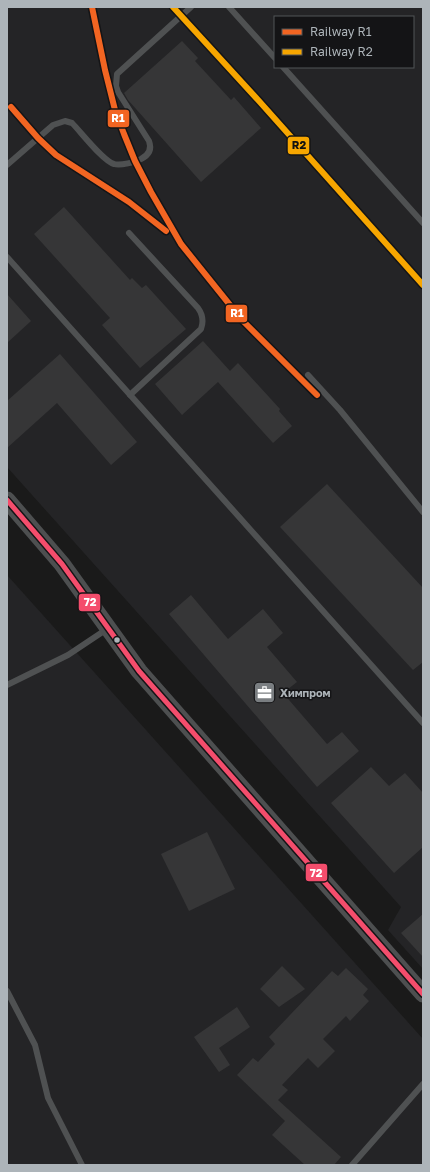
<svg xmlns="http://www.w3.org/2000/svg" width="430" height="1172" font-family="'Golos Text',sans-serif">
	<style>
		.built { fill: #242426; fill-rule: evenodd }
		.building { fill: #363637 }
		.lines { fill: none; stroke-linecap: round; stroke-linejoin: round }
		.lane { stroke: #4f5152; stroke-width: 6 }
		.secondary { stroke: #4d4f50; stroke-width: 17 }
		.bus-1-casing { stroke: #141416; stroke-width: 8 }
		.bus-1 { stroke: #f44d6c; stroke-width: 5 }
		.rail-1-casing { stroke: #141416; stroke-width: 9 }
		.rail-2-casing { stroke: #141416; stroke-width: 9 }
		.rail-1 { stroke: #f26522; stroke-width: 6 }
		.rail-2 { stroke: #f7a600; stroke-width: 6 }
		.bus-dot { fill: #adb4b9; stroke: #141416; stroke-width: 1.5 }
		.labels { text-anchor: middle; stroke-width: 3; stroke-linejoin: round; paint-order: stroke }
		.poi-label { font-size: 11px; font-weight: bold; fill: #adb4b9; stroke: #141416; text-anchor: start }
		.line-badge { stroke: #141416; stroke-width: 1.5 }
		.badge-label { font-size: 11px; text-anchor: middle; font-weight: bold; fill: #fff }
		.pale-badge-label { font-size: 11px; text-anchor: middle; font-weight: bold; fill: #111 }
	</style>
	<rect width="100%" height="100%" fill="#1a1a1a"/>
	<g class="built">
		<path d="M7,7H423V969L388,930L401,907L7,467ZM275,17H413V67H275Z"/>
		<polygon points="7,575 423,1039 423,1165 7,1165"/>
	</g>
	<g class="building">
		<polygon points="182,41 198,58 195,61 231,100 234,97 261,128 201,182 128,100 124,93"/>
		<polygon points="64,207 130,280 132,278 142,288 146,285 186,329 140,368 102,325 110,318 34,234"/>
		<polygon points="7,294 31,321 7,343"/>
		<polygon points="203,341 230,371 238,363 280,409 279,411 292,426 273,443 218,382 182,415 155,384"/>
		<polygon points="60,354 137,442 111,465 57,403 7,448 7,401"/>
		<polygon points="327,484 423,588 423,662 413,670 280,527"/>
		<polygon points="191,595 228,639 263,609 283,633 267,647 297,682 283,693 327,744 342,732 359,751 317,787 169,614"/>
		<polygon points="371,767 389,786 405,773 423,793 423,847 394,873 331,803"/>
		<polygon points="207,832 235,889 189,911 161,854"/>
		<polygon points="423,914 423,957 401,933"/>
		<polygon points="282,966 305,989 279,1007 260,989"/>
		<polygon points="346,968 368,989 363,995 369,1001 350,1021 346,1016 323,1039 335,1051 318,1068 308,1058 282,1085 288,1090 278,1100 341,1157 334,1165 305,1165 272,1135 285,1121 237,1075 253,1058 258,1062 275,1044 269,1037 332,971 338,976"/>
		<polygon points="237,1007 250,1027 219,1048 230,1065 219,1072 194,1037"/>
	</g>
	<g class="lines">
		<g class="lane">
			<polyline points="229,7 275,58"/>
			<polyline points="283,67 423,223"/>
			<path d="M7,165L53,125L65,121L72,123C81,132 103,161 114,164C120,166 136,162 141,159C149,155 152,149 149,141L118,92L116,86L117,74L191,7"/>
			<path d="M129,233L198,308C203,315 204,321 201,329L130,395"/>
			<polyline points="7,257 423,723"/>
			<polyline points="308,375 340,410 423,512"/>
			<polyline points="7,685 68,655 107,629"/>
			<polyline points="7,991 35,1045 48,1098 82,1165"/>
			<polyline points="352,1165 423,1084"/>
		</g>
		<polyline class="secondary" points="7,500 62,564 139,671 423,994"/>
		<defs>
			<polyline id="bus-1" points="7,500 62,564 139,671 423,994"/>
		</defs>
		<use href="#bus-1" class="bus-1-casing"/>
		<use href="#bus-1" class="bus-1"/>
		<defs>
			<g id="rail-1">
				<polyline points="92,7 105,70 115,110 124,134 135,161 151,192 181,244 242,320 317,395"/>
				<polyline points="11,107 38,138 56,155 129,202 166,231"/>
			</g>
			<polyline id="rail-2" points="173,7 259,101 423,285"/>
		</defs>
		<use href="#rail-1" class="rail-1-casing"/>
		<use href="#rail-2" class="rail-2-casing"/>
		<use href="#rail-1" class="rail-1"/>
		<use href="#rail-2" class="rail-2"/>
	</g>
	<defs>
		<symbol id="office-square" viewBox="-11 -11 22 22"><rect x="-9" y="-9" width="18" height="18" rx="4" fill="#7a7e81" stroke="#141416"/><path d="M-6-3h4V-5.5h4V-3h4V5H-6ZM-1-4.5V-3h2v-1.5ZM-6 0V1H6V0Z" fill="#fff"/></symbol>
	</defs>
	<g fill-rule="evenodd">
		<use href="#office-square" x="252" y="680" width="25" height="25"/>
	</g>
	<circle class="bus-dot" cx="117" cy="640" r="3.5"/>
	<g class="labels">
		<g class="poi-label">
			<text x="280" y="697">Химпром</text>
		</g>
	</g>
	<g class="line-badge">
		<rect x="107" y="109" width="23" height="19" rx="4" fill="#f26522"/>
		<rect x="287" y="136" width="23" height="19" rx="4" fill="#f7a600"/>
		<rect x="225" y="304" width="23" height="19" rx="4" fill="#f26522"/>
		<rect x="78" y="593" width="23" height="19" rx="4" fill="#f44d6c"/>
		<rect x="305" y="863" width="23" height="19" rx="4" fill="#f44d6c"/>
	</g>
	<g class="badge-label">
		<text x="118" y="122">R1</text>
		<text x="237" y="317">R1</text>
		<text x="90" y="606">72</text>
		<text x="316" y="877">72</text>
	</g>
	<g class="pale-badge-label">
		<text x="299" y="149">R2</text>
	</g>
	<rect width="430" height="1172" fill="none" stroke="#adb4b9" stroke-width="16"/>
	<rect x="274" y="16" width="140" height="52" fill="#141416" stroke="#515457"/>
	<rect x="282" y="29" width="20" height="6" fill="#f26522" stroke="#515457"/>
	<text x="310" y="36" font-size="12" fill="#adb4b9">Railway R1</text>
	<rect x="282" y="49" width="20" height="6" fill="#f7a600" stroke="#515457"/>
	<text x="310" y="56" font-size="12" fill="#adb4b9">Railway R2</text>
</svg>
